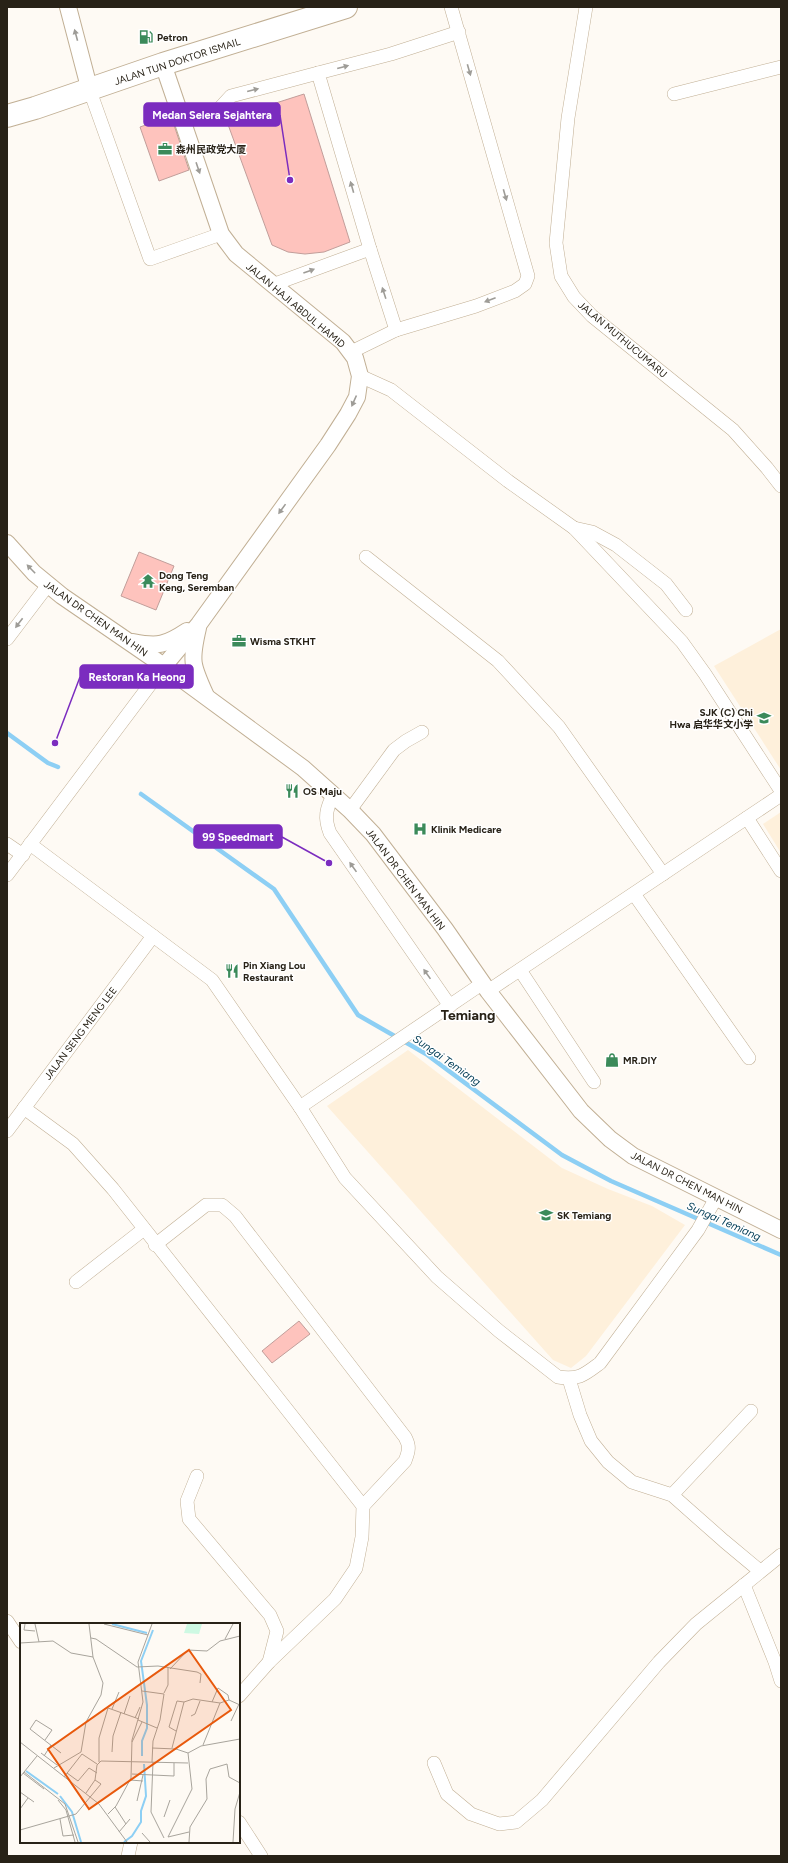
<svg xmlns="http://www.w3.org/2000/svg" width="788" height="1863" font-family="Figtree,'Noto Sans SC',sans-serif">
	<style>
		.built { fill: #fef0db }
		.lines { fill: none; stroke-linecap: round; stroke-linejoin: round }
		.stream { stroke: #8dcff4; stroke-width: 4.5 }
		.building { fill: #fec3bd; stroke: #c19e9a }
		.minor-casing { stroke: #c1af94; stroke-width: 14 }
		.tertiary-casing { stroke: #c1af94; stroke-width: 18 }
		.trunk-casing { stroke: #c1af94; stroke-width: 24 }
		.minor { stroke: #fff; stroke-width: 13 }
		.tertiary { stroke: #fff; stroke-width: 16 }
		.trunk { stroke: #fff; stroke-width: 22 }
		.oneway { fill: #9e9c97 }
		.labels { text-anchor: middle; stroke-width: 3; stroke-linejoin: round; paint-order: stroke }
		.poi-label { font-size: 10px; font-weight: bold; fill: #282217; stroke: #fff; text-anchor: start }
		.street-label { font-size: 10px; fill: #282217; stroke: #fff }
		.water-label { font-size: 11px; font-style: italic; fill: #013c55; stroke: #fff }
		.district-label { font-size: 14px; font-weight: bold; fill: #282217; stroke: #fff }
		.inset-river { fill: none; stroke: #8dcff4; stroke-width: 2 }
		.inset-road { fill: none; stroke: #a8a49c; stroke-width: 1 }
		.view { fill: #e8590c; fill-opacity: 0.15; stroke: #e8590c; stroke-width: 2 }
		.inset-edge { fill: none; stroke: #282217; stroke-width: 2 }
		.leader { fill: none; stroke: #7b2cbf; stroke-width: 1.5 }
		.callout-dot { fill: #7b2cbf; stroke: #fff; stroke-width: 1.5 }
		.callout { fill: #7b2cbf; stroke: #7b2cbf; stroke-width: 1.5 }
		.callout-label { font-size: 11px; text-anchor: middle; font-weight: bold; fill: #fff }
	</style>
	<rect width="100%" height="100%" fill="#fefaf4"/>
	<g class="built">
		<polygon points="781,629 781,770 714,666"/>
		<polygon points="781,812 781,853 763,824"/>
		<polygon points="408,1050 562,1168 608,1189 652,1206 685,1225 586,1356 571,1368 553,1360 327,1106"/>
	</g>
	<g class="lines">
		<g class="stream">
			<polyline points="7,733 48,763 58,767"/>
			<polyline points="141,794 274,889 358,1015 426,1054 562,1155 611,1181 781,1255"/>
		</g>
	</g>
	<g class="building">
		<polygon points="304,94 350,242 324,252 305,254 288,252 272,245 226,119"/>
		<polygon points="171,116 189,170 159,181 140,127"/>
		<polygon points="139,552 174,566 156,610 121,596"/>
		<polygon points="299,1321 310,1334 272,1363 262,1351"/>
	</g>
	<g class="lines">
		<defs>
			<g id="minor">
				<polyline points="586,7 568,118 556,243 561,276 574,297 592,316 733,430 767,468 781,486"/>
				<polyline points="90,91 150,259 221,234"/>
				<polyline points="674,94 781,67"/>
				<polyline points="220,108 231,96 318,73"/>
				<polyline points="370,249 396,330"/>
				<polyline points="272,285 370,249 318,73 391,54 459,32"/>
				<polyline points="351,352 396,330 476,306 515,291 525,284 528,276 451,7"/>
				<polyline points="360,376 391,390 508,481 574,528 682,642 705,674 781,791"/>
				<polyline points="574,528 592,532 616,545 666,584 686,610"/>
				<polyline points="366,557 498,661 559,727 663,874"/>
				<polyline points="7,639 48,585"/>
				<path d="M334,794C326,808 324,818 330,833L450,1006"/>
				<polyline points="350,810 394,750 406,741 422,732"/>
				<polyline points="747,818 781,871"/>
				<polyline points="7,844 23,855"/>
				<path d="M30,844L212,980L300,1107L345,1178L437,1277L499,1331L558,1377C579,1380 584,1375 600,1363L698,1230L716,1198"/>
				<polyline points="7,875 164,666"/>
				<polyline points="634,894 749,1058"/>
				<polyline points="520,970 594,1082"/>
				<polyline points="488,991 781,795"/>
				<polyline points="300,1107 483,983"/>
				<polyline points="24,1108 73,1144 113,1189 363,1506 362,1537 356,1568 335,1599 269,1662 239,1696"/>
				<polyline points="7,1131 153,936"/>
				<path d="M155,1245L206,1205H222L235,1216L405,1437C410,1446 409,1451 405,1461L363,1506"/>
				<polyline points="76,1282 144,1229"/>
				<polyline points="569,1379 580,1415 591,1441 608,1462 632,1482 672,1495 724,1541 760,1571"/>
				<polyline points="197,1476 187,1501 189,1519 270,1615 277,1631 269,1662"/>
				<polyline points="672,1495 751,1411"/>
				<polyline points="744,1585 775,1662 781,1681"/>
				<polyline points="7,1621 21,1642"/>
				<polyline points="434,1763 447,1794 471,1814 499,1824 516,1822 542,1800 659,1662 696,1624 781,1555"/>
				<polyline points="239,1822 261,1856"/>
				<polyline points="128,1856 131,1842"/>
			</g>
			<g id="tertiary">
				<polyline points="68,7 90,91"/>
				<polyline points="163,64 221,234 236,254 343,342 355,358 360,376 357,397 348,414 328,445 199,624 164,666"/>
				<polyline points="7,543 34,573 62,596 164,666 303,768 350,810 373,834 445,929 488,991 571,1098 581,1111 610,1139 633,1156 781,1230"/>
				<path d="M198,628C190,662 192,665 206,696"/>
				<path d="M133,642C158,647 166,645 187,631"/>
			</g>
			<polyline id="trunk" points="7,116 35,108 163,64 346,7"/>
		</defs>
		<use href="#minor" class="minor-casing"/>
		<use href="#tertiary" class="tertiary-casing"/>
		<use href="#trunk" class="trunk-casing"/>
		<use href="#minor" class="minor"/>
		<use href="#tertiary" class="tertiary"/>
		<use href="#trunk" class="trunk"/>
	</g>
	<defs><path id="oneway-solid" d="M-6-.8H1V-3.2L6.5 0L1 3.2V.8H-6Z"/></defs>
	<g class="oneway">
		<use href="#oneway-solid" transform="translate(76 35) rotate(-105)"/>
		<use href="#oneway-solid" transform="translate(343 67) rotate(-15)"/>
		<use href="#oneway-solid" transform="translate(469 70) rotate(74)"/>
		<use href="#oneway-solid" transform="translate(253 90) rotate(-14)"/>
		<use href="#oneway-solid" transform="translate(198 168) rotate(71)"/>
		<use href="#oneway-solid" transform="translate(352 187) rotate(-106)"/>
		<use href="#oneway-solid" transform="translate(505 195) rotate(74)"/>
		<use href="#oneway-solid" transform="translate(309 271) rotate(-20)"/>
		<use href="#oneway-solid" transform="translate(384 293) rotate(-108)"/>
		<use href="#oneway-solid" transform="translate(490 300) rotate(159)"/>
		<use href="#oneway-solid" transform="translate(354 401) rotate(114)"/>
		<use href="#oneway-solid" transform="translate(282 509) rotate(126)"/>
		<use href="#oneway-solid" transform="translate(31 569) rotate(-134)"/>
		<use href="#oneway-solid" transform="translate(19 623) rotate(127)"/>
		<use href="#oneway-solid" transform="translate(353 867) rotate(-125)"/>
		<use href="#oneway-solid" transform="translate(427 974) rotate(-125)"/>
	</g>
	<defs>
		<symbol id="fuel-bare" viewBox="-9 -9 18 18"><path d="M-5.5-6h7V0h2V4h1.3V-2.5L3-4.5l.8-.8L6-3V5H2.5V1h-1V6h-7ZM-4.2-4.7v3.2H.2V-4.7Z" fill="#3b8a5a" stroke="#fff" stroke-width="2.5" paint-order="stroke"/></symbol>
		<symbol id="office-bare" viewBox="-9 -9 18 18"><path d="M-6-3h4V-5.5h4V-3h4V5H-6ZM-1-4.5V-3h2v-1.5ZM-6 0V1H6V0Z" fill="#3b8a5a" stroke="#fff" stroke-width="2.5" paint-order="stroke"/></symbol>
		<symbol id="temple-bare" viewBox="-9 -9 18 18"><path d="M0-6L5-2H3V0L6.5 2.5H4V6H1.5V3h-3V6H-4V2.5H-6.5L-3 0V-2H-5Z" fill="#3b8a5a" stroke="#fff" stroke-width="2.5" paint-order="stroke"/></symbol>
		<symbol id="school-bare" viewBox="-9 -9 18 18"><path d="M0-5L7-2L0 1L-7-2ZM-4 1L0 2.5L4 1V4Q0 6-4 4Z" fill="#3b8a5a" stroke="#fff" stroke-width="2.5" paint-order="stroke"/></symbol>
		<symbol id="restaurant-bare" viewBox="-9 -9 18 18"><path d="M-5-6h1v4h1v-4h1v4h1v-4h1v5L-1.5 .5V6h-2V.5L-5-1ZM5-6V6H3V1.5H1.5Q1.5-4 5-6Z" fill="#3b8a5a" stroke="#fff" stroke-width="2.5" paint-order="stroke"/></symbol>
		<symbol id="hospital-bare" viewBox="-9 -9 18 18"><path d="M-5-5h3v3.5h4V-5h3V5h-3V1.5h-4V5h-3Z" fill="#3b8a5a" stroke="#fff" stroke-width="2.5" paint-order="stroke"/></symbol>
		<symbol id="shop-bare" viewBox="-9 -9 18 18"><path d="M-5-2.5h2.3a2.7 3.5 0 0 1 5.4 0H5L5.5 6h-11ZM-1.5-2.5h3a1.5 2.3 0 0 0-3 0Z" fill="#3b8a5a" stroke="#fff" stroke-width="2.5" paint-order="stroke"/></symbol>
	</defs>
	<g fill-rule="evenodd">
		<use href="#fuel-bare" x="136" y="27" width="20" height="20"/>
		<use href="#office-bare" x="155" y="139" width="20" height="20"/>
		<use href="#temple-bare" x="138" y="571" width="20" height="20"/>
		<use href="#office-bare" x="229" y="631" width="20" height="20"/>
		<use href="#school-bare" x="754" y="708" width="20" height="20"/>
		<use href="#restaurant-bare" x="282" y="781" width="20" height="20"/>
		<use href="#hospital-bare" x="410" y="819" width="20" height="20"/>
		<use href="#restaurant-bare" x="222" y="961" width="20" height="20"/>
		<use href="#shop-bare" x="602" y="1050" width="20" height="20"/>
		<use href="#school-bare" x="536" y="1205" width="20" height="20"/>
	</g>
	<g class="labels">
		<g class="poi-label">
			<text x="157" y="41">Petron</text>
			<text x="176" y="153">森州民政党大厦</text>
			<text x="159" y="579">Dong Teng<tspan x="159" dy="12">Keng, Seremban</tspan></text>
			<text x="250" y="645">Wisma STKHT</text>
			<text x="753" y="716" text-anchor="end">SJK (C) Chi<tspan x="753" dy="12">Hwa 启华华文小学</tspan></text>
			<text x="303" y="795">OS Maju</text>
			<text x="431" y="833">Klinik Medicare</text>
			<text x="243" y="969">Pin Xiang Lou<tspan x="243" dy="12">Restaurant</tspan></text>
			<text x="623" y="1064">MR.DIY</text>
			<text x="557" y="1219">SK Temiang</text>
		</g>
		<g class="street-label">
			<text transform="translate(177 61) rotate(-18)" y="4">JALAN TUN DOKTOR ISMAIL</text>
			<text transform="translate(296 305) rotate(40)" y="4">JALAN HAJI ABDUL HAMID</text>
			<text transform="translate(623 339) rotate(40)" y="4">JALAN MUTHUCUMARU</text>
			<text transform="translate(96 618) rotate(35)" y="4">JALAN DR CHEN MAN HIN</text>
			<text transform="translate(406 879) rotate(53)" y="4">JALAN DR CHEN MAN HIN</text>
			<text transform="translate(80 1033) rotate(-53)" y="4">JALAN SENG MENG LEE</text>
			<text transform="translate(687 1182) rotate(27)" y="4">JALAN DR CHEN MAN HIN</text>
		</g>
		<g class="water-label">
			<text transform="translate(447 1060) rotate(35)" y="4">Sungai Temiang</text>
			<text transform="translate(724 1221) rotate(24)" y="4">Sungai Temiang</text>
		</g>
		<g class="district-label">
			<text x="468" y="1020">Temiang</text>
		</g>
	</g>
	<g transform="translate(20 1623)">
		<rect width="220" height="220" fill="#fefaf4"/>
		<path d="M167,1H182L179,11L164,10Z" fill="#cef9e3"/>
		<path class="inset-river" d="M92,1L127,10M122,133V118L127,105V82L121,38L133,7M6,148L38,171M40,173L52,189L61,219M104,219L112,213L121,199V188L126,173L124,141"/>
		<path class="inset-road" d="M5,1L4,7L15,8M15,1L19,19M84,1L128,12M71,15L76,16L117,44L138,43L177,49L181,51L180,60M205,16L213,1M0,20L33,18L51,30L73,34M150,46L168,27L187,28L200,18L220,13M122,68L144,71L140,97L133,118L132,139M144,70L148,62V45M192,79L198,65L208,72L209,77M92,86L99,69M104,91L110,73M171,93L175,91L180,78M115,95L120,84M118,97L137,105M211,98L219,81M156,108L149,104L157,78L164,79M25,117L32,107L16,97L10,106L41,130M0,119L79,181L107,219M112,119L122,99M183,122L200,80L209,77L220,82M132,125L156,126L168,130M152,125L164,79L173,76L200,80M92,129L93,113L101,89M21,130L37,142M168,130L181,123L220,116M24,133L31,122M79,139V115L88,85L119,96M133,139L131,189L144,215M34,145L61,129L66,99L81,72L83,60L73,34L69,1M4,149L45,181L58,219M3,150L24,166M47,150L58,158L69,145L77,150M112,151L154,153V140M0,154L17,133M44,154L62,131L77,141M110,157L123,158M0,169L14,179M66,170L75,157L77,142L81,138L168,140M38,177L46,187L55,219M117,178L123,152M95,184L106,201M0,186L8,175M88,191L96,183L111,155L112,117L123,79L118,39L132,1M144,194L150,177M40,196L43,213L54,212M0,207L56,191L81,161L75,157M99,209L110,196M122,210L130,219M148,214L172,166L168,130M148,214L169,209M169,219L170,204L187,176L186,156L190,146L207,141L209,154L220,160M213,219L215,186L220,169"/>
		<path class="view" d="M169,27L211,87L69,186L28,126Z"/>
		<rect width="220" height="220" class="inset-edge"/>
	</g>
	<path class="leader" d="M290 180L280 115M55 743L80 677M329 863L282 837"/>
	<g class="callout-dot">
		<circle cx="290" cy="180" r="4"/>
		<circle cx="55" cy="743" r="4"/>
		<circle cx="329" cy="863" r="4"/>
	</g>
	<g class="callout">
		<rect x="144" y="103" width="136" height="23" rx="4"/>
		<rect x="80" y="665" width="113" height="23" rx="4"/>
		<rect x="194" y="825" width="88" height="23" rx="4"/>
	</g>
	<g class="callout-label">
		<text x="212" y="119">Medan Selera Sejahtera</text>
		<text x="137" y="681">Restoran Ka Heong</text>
		<text x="238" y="841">99 Speedmart</text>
	</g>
	<rect width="788" height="1863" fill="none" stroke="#282217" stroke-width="16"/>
</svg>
